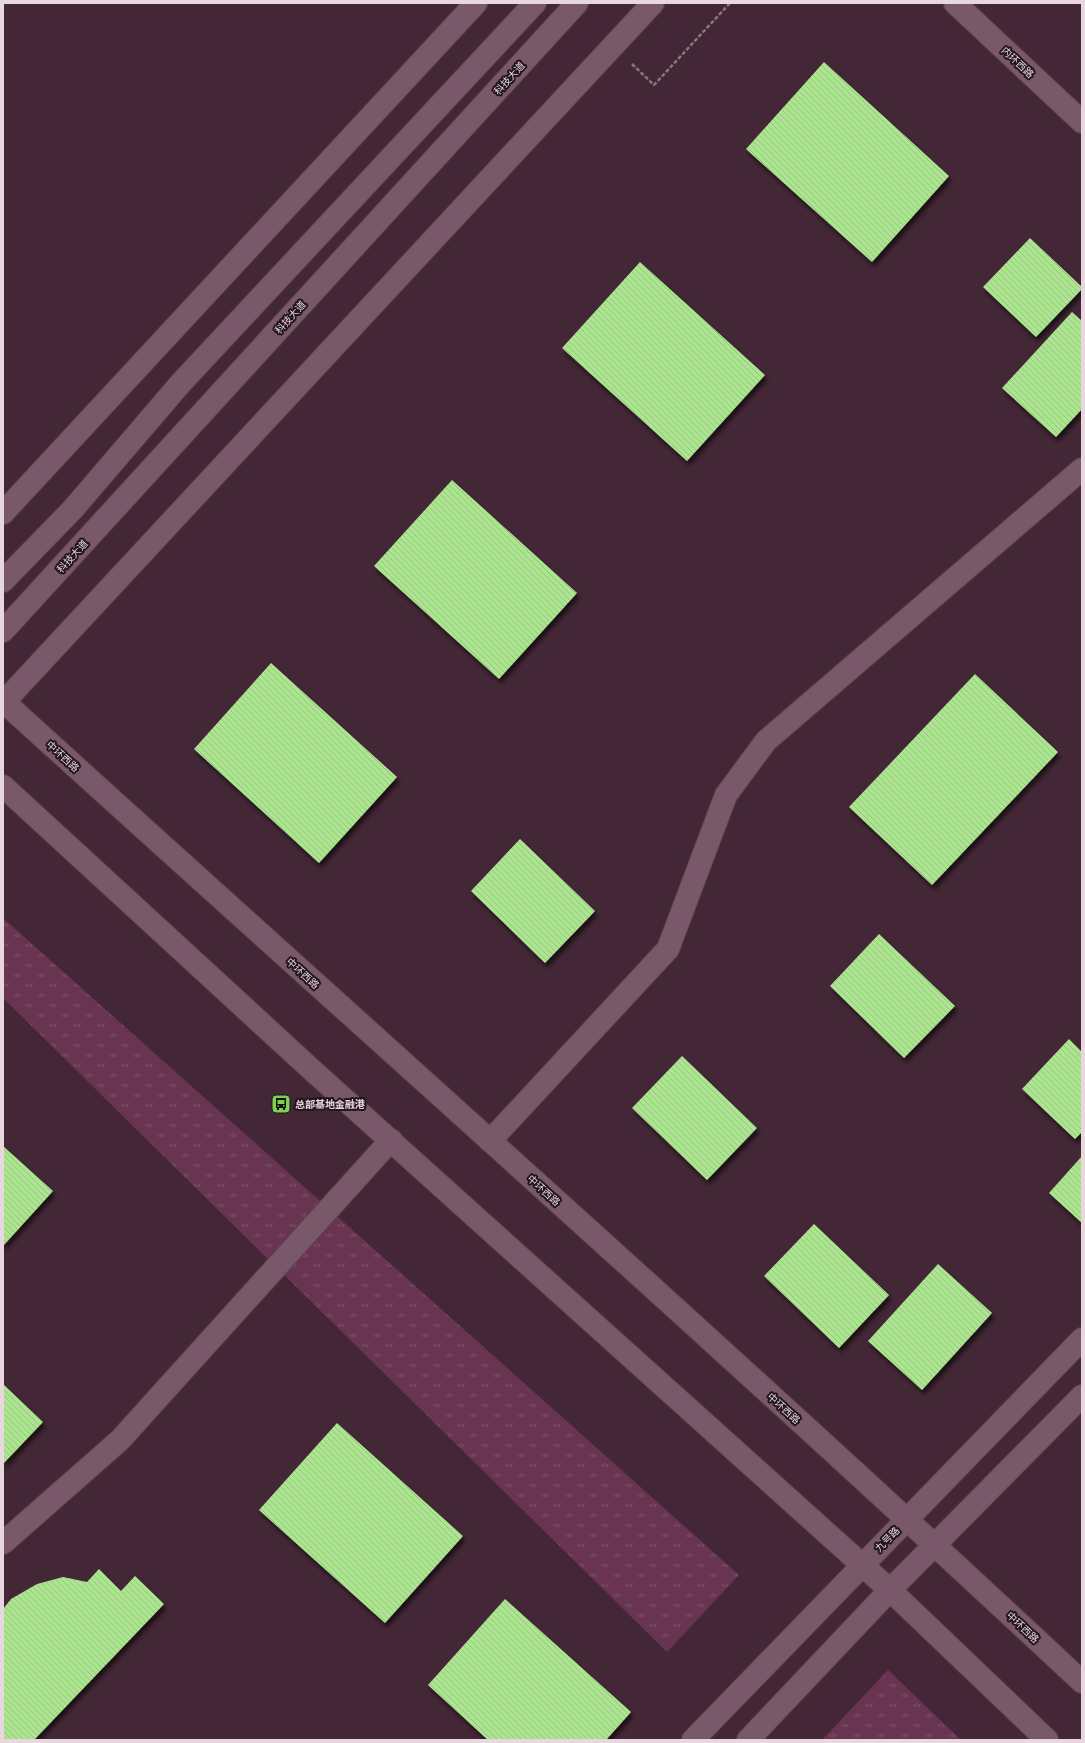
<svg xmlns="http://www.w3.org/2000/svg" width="1085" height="1743" font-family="'PT Serif','Noto Sans SC',serif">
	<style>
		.grass { fill: url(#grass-tufts) }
		.building { fill: url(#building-back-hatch); filter: url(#shadow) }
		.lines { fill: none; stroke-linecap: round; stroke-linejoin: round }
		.minor-casing { stroke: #5b434f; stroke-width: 24 }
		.tertiary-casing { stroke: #5b434f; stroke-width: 24 }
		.secondary-casing { stroke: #5b434f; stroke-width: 24 }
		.path { stroke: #8c7480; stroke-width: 2.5; stroke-dasharray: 4 2; stroke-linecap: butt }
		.minor { stroke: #795969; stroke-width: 22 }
		.tertiary { stroke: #795969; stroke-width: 22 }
		.secondary { stroke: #795969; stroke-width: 22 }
		.labels { text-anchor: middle; stroke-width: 4; stroke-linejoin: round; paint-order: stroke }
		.street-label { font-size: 10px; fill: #e9d7df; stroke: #22151b }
		.poi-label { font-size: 10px; font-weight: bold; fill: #e9d7df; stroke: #22151b; text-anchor: start }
	</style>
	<defs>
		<pattern id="grass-tufts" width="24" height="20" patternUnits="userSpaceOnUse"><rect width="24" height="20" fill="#693451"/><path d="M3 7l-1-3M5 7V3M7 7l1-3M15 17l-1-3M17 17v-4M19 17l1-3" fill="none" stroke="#7e516a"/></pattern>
		<pattern id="building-back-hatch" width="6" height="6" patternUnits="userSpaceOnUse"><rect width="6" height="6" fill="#ace58f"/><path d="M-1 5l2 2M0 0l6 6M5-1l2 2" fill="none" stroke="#98c480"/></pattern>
		<filter id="shadow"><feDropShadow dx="2.5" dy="4.5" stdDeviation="2" flood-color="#0009"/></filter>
	</defs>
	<rect width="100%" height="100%" fill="#432736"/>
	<g class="grass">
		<polygon points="3,918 739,1575 667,1652 3,998"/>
		<polygon points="888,1670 961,1740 822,1740"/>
	</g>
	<g class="building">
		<polygon points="824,62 949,176 872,262 746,149"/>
		<polygon points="1030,238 1082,287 1082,289 1036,337 983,287"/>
		<polygon points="640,262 765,375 687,461 562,348"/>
		<polygon points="1072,312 1082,321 1082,409 1056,437 1002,388"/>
		<polygon points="452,480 577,593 499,679 374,566"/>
		<polygon points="271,663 397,777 319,863 194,749"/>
		<polygon points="975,674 1058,752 932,885 849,807"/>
		<polygon points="520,839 595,911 545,963 471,891"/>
		<polygon points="879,934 955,1006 904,1058 830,986"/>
		<polygon points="1069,1039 1082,1052 1082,1132 1075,1139 1022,1089"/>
		<polygon points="682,1056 757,1128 707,1180 632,1108"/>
		<polygon points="3,1146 53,1191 3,1246"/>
		<polygon points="1082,1156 1082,1223 1049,1193"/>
		<polygon points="814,1224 889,1295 839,1348 764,1276"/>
		<polygon points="938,1264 992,1313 922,1390 868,1341"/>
		<polygon points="3,1384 43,1422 3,1464"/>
		<polygon points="337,1423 463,1536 385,1623 259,1510"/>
		<polygon points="99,1569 121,1591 135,1576 164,1604 34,1740 3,1740 3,1609 11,1599 37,1584 63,1577 87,1582"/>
		<polygon points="505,1599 631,1712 606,1740 488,1740 428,1685"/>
	</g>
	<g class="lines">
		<defs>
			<g id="minor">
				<polyline points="3,513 476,3"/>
				<polyline points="3,703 653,3"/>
				<polyline points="490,1141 668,949 726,795 766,741 1082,469"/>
				<polyline points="3,1543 120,1440 391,1140"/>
			</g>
			<g id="tertiary">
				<polyline points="955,3 1082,122"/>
				<path d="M3,701C363,1028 727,1350 1082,1682"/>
				<polyline points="3,786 312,1070 890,1590 1047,1740"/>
				<polyline points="693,1740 1082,1339"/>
				<polyline points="748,1740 890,1590 1082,1396"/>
			</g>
			<g id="secondary">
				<polyline points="3,581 73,509 180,384 535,3"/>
				<polyline points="3,631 577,3"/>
			</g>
		</defs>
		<use href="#minor" class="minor-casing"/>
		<use href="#tertiary" class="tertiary-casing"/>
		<use href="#secondary" class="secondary-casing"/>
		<polyline class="path" points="632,64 654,85 730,3"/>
		<use href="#minor" class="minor"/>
		<use href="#tertiary" class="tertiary"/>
		<use href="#secondary" class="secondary"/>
	</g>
	<defs>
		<symbol id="bus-square" viewBox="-11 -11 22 22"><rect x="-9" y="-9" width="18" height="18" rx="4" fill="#81d051" stroke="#22151b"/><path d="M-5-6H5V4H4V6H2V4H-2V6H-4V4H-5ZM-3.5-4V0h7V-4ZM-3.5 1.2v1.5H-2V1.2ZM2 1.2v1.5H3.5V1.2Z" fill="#111"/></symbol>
	</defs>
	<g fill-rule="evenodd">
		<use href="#bus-square" x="270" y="1093" width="22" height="22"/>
	</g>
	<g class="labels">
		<g class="street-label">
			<text transform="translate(1018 62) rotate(43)" y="4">内环西路</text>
			<text transform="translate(509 78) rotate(-48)" y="4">科技大道</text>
			<text transform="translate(290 317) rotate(-48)" y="4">科技大道</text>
			<text transform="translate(72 556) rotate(-48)" y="4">科技大道</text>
			<text transform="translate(63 756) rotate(42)" y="4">中环西路</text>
			<text transform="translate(303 973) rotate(42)" y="4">中环西路</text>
			<text transform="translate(544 1190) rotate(42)" y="4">中环西路</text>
			<text transform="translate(784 1408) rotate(42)" y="4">中环西路</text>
			<text transform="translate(887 1539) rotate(-45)" y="4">九号路</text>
			<text transform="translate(1023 1627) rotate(43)" y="4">中环西路</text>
		</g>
		<g class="poi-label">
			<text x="295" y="1108">总部基地金融港</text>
		</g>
	</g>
	<rect width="1085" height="1743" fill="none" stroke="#e9d7df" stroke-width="8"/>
</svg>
